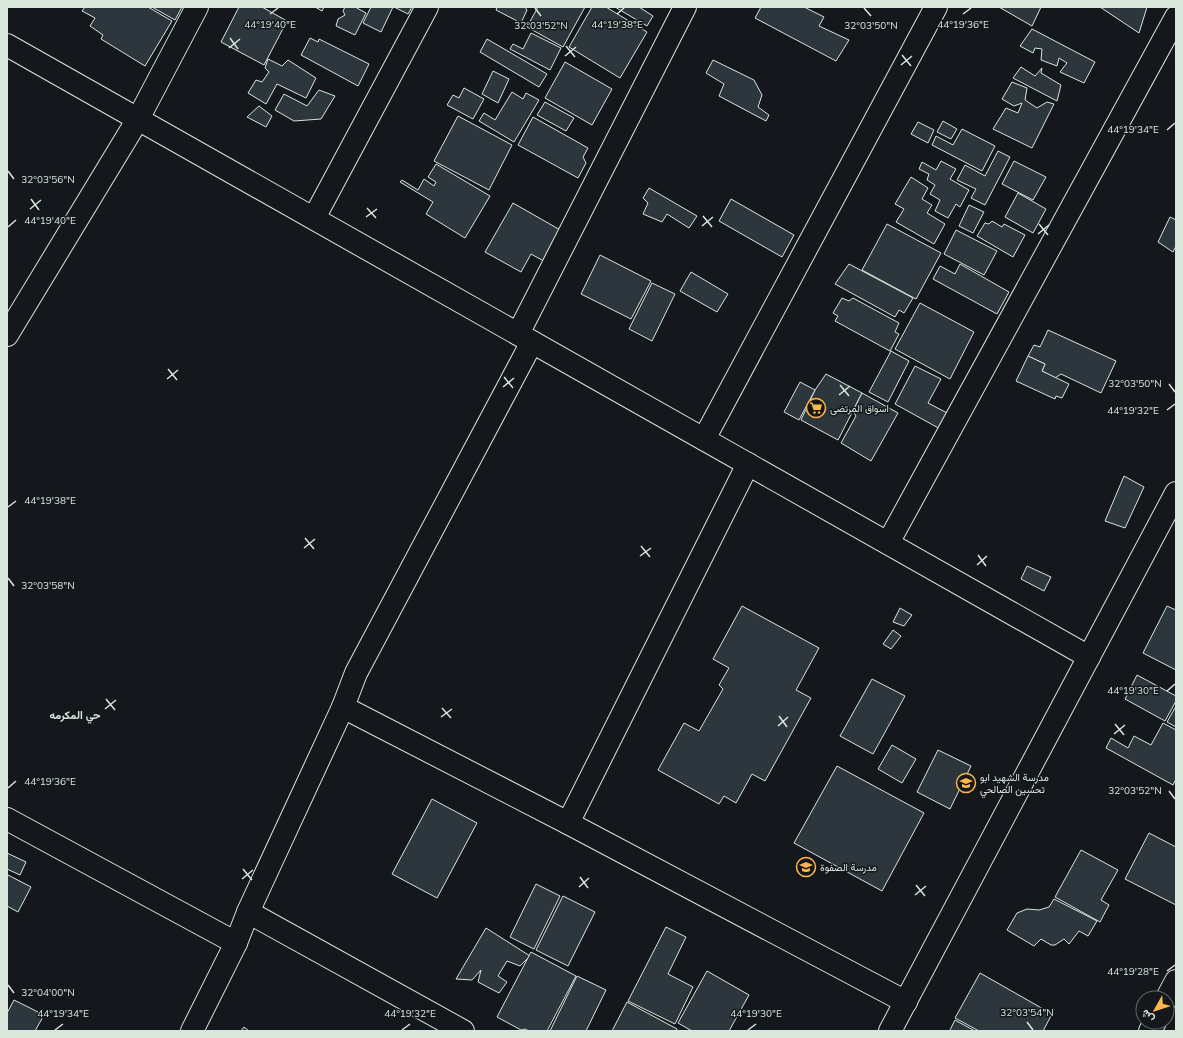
<svg xmlns="http://www.w3.org/2000/svg" width="1183" height="1038" font-family="Mulish,Vazirmatn,sans-serif">
	<style>
		.building { fill: #2c363c; stroke: #d8e6dc }
		.lines { fill: none; stroke-linecap: round; stroke-linejoin: round }
		.minor-casing { stroke: #d8e6dc; stroke-width: 24 }
		.minor { stroke: #14181c; stroke-width: 22 }
		.ticks { fill: none; stroke: #d8e6dc; stroke-width: 1.5 }
		.labels { text-anchor: middle; stroke-width: 3; stroke-linejoin: round; paint-order: stroke }
		.poi-label { font-size: 10px; fill: #d8e6dc; stroke: #14181c; text-anchor: start }
		.neighbourhood-label { font-size: 11px; font-weight: bold; fill: #d8e6dc; stroke: #14181c }
		.ticks-label { font-size: 10px; text-anchor: middle; fill: #d8e6dc; stroke: #14181c; stroke-width: 3; stroke-linejoin: round; paint-order: stroke }
	</style>
	<rect width="100%" height="100%" fill="#14181c"/>
	<g class="building">
		<polygon points="85,7 148,7 172,21 145,66 101,39 103,35 90,26 95,18 82,11"/>
		<polygon points="152,7 182,7 175,20"/>
		<polygon points="239,7 262,7 287,21 264,65 221,42"/>
		<polygon points="315,7 324,7 322,11"/>
		<polygon points="345,7 355,7 366,13 355,35 336,26 338,19 345,15 343,11"/>
		<polygon points="371,7 393,7 381,32 363,23"/>
		<polygon points="394,7 412,7 408,14"/>
		<polygon points="497,7 525,7 527,10 521,23 496,10"/>
		<polygon points="538,7 585,7 563,47 527,27"/>
		<polygon points="592,7 606,7 647,32 620,78 569,47"/>
		<polygon points="615,7 639,7 653,16 647,26"/>
		<polygon points="761,7 804,7 824,17 819,26 849,40 836,61 755,18"/>
		<polygon points="999,7 1041,7 1032,26"/>
		<polygon points="1100,7 1147,7 1139,33"/>
		<polygon points="1032,29 1095,62 1084,83 1060,72 1067,63 1059,58 1057,66 1041,60 1042,49 1035,48 1033,53 1020,46"/>
		<polygon points="531,33 561,48 550,70 510,49 513,44 523,49"/>
		<polygon points="310,38 318,42 319,39 369,64 358,86 301,55"/>
		<polygon points="487,39 547,74 539,87 480,52"/>
		<polygon points="268,59 282,66 288,60 316,78 306,98 277,84 266,104 248,93 256,80 262,82 269,72 265,68"/>
		<polygon points="713,60 754,80 762,95 758,107 769,115 766,121 719,96 724,84 706,73"/>
		<polygon points="565,62 612,89 592,125 545,98"/>
		<polygon points="1021,67 1035,76 1042,68 1041,73 1061,85 1057,101 1013,78"/>
		<polygon points="493,71 509,79 498,103 482,94"/>
		<polygon points="1012,82 1027,88 1025,100 1037,108 1047,102 1054,104 1032,148 993,129 1006,108 1018,113 1022,103 1014,106 1002,99"/>
		<polygon points="464,88 484,99 473,119 447,105 453,95 459,98"/>
		<polygon points="319,90 335,96 321,119 294,121 275,110 284,94 307,106"/>
		<polygon points="512,92 523,99 526,93 539,100 514,142 479,121 484,113 495,120"/>
		<polygon points="545,102 574,118 566,131 537,115"/>
		<polygon points="259,106 272,116 266,127 247,117"/>
		<polygon points="458,116 512,145 489,190 434,161"/>
		<polygon points="533,117 588,148 583,157 586,163 578,178 518,145"/>
		<polygon points="943,121 957,129 951,139 937,132"/>
		<polygon points="918,122 934,130 928,143 911,134"/>
		<polygon points="962,129 995,146 982,171 932,145 936,136 953,145"/>
		<polygon points="998,151 1010,157 985,205 971,198 976,189 957,180 965,165 985,176"/>
		<polygon points="941,161 956,169 950,179 969,190 960,207 956,204 948,218 935,211 940,200 930,194 935,185 927,180 929,174 919,169 922,162 936,170"/>
		<polygon points="1014,161 1046,177 1033,200 1002,184"/>
		<polygon points="436,164 490,196 465,238 426,214 433,202 400,182 402,180 418,190 424,179 434,186 436,182 428,177"/>
		<polygon points="911,177 928,188 922,199 932,205 927,213 945,224 934,244 896,222 904,209 895,204"/>
		<polygon points="649,188 697,216 689,228 667,214 662,222 643,214 648,203 643,198"/>
		<polygon points="1018,193 1046,209 1033,233 1005,217"/>
		<polygon points="731,199 794,235 782,257 719,221"/>
		<polygon points="513,203 569,235 551,265 531,254 521,272 485,252"/>
		<polygon points="969,205 984,212 973,233 959,226"/>
		<polygon points="1170,217 1176,220 1176,246 1173,252 1158,242"/>
		<polygon points="992,221 1002,227 1004,224 1025,235 1013,257 977,236 985,223 989,224"/>
		<polygon points="887,224 941,253 916,299 862,270"/>
		<polygon points="956,230 997,251 984,275 944,254"/>
		<polygon points="600,255 651,281 631,319 581,294"/>
		<polygon points="849,264 913,298 904,313 899,310 895,317 835,284"/>
		<polygon points="960,264 1009,292 997,314 933,279 940,266 955,274"/>
		<polygon points="691,272 728,294 717,312 680,291"/>
		<polygon points="652,283 675,294 652,341 629,329"/>
		<polygon points="842,298 849,301 853,298 899,323 895,332 899,334 890,351 835,321 838,316 833,313"/>
		<polygon points="920,303 974,332 950,379 895,349"/>
		<polygon points="1048,330 1116,361 1101,393 1061,374 1055,378 1042,371 1045,364 1028,356 1034,345 1040,347"/>
		<polygon points="891,351 909,361 888,402 869,392"/>
		<polygon points="1028,356 1045,364 1042,371 1069,384 1062,398 1056,396 1055,399 1016,381"/>
		<polygon points="915,366 941,379 928,403 951,415 942,430 895,404"/>
		<polygon points="826,374 862,393 838,440 801,420 815,390"/>
		<polygon points="800,382 815,390 799,420 784,412"/>
		<polygon points="862,393 898,413 871,461 841,443 856,416 853,411"/>
		<polygon points="1124,476 1144,487 1125,528 1105,521"/>
		<polygon points="1027,566 1051,577 1044,591 1021,579"/>
		<polygon points="742,606 819,648 796,690 811,698 765,781 752,774 736,803 724,796 719,804 658,770 684,723 699,731 723,689 719,685 729,668 713,659"/>
		<polygon points="1167,606 1176,610 1176,670 1143,653"/>
		<polygon points="900,608 912,615 904,626 893,622"/>
		<polygon points="893,630 901,636 891,649 883,644"/>
		<polygon points="1137,675 1176,696 1176,701 1165,721 1125,699"/>
		<polygon points="872,679 905,696 873,754 840,736"/>
		<polygon points="1176,706 1176,727 1167,722"/>
		<polygon points="1163,723 1176,730 1176,779 1173,785 1106,748 1111,738 1128,748 1134,736 1151,745"/>
		<polygon points="892,745 916,759 902,783 878,769"/>
		<polygon points="938,750 971,766 950,809 917,792"/>
		<polygon points="837,766 924,813 882,891 794,843"/>
		<polygon points="432,799 477,823 437,898 392,874"/>
		<polygon points="1149,833 1176,847 1176,905 1125,879"/>
		<polygon points="1081,850 1118,870 1101,900 1109,905 1100,922 1055,897"/>
		<polygon points="7,853 26,862 20,875 7,869"/>
		<polygon points="8,875 31,887 18,912 7,906 7,878"/>
		<polygon points="536,884 560,896 534,949 510,937"/>
		<polygon points="563,896 595,912 568,966 536,950"/>
		<polygon points="1054,899 1097,921 1088,936 1079,931 1069,944 1064,939 1055,945 1051,945 1041,939 1034,946 1007,930 1017,913 1027,909 1039,910 1049,907"/>
		<polygon points="666,927 686,937 668,974 693,987 675,1024 628,1001"/>
		<polygon points="486,928 530,956 520,966 507,961 498,976 507,982 499,993 478,982 481,970 472,980 456,979"/>
		<polygon points="531,952 576,976 547,1031 529,1031 525,1029 521,1030 497,1017"/>
		<polygon points="707,971 749,995 729,1031 692,1031 678,1023"/>
		<polygon points="980,973 1052,1014 1043,1031 979,1031 955,1018"/>
		<polygon points="577,976 606,990 586,1031 550,1031"/>
		<polygon points="14,1000 44,1015 35,1031 7,1031 7,1013"/>
		<polygon points="627,1002 677,1029 676,1031 612,1031"/>
		<polygon points="955,1020 975,1031 951,1031 950,1030"/>
		<polygon points="244,1027 249,1031 241,1031"/>
	</g>
	<g class="lines">
		<defs>
			<g id="minor">
				<polyline points="7,45 1089,657"/>
				<polyline points="314,218 427,7"/>
				<polyline points="518,334 685,7"/>
				<polyline points="7,335 138,119 197,7"/>
				<polyline points="532,342 356,673 343,707 568,823 906,1002"/>
				<polyline points="704,439 936,7"/>
				<polyline points="888,543 1176,17"/>
				<polyline points="7,819 236,943"/>
				<polyline points="568,823 748,464"/>
				<polyline points="248,912 463,1031"/>
				<polyline points="1167,998 1176,981"/>
				<polyline points="192,1031 236,943 248,912 343,707"/>
				<polyline points="890,1031 1176,493"/>
				<polyline points="1150,1031 1155,1022"/>
			</g>
		</defs>
		<use href="#minor" class="minor-casing"/>
		<use href="#minor" class="minor"/>
	</g>
	<path class="ticks" d="M535,8L541,16M864,8L871,16M270,14L278,8M617,14L624,8M963,14L971,8M230,38L238,49M566,46L575,57M229,48L240,39M902,55L911,66M565,56L576,47M901,65L912,56M1167,130L1175,123M8,171L14,179M31,199L39,210M367,208L376,218M30,209L41,200M703,216L712,227M366,217L377,209M1039,224L1048,235M702,226L713,217M8,227L16,220M1038,234L1049,225M168,369L177,380M504,377L513,388M167,379L178,370M1169,384L1175,392M840,385L849,396M503,387L514,378M839,395L850,386M1167,410L1175,404M8,507L16,501M305,538L314,549M641,546L650,557M304,548L315,539M978,555L986,566M640,556L651,548M977,565L987,556M8,578L14,586M1167,691L1175,684M106,699L115,710M442,708L451,718M105,709L116,700M779,716L787,727M441,717L452,709M1115,724L1124,735M778,726L788,717M1114,734L1125,725M8,788L16,781M1169,791L1175,799M243,869L252,880M580,877L588,888M242,879L253,870M916,885L925,896M579,887L589,878M915,895L926,886M1167,971L1175,965M8,985L14,993M1027,1022L1033,1030M55,1030L63,1024M402,1030L410,1024M748,1030L756,1024"/>
	<defs>
		<symbol id="supermarket-ring" viewBox="-11 -11 22 22"><circle r="9.5" fill="#14181c" stroke="#ffb74d" stroke-width="1.5"/><path d="M-6-5.5h2.5l.6 2H6L4.5 2H-2.5L-4.4-4H-6ZM-1.5 3.2a1.3 1.3 0 1 0 .1 0ZM3 3.2a1.3 1.3 0 1 0 .1 0Z" fill="#ffb74d"/></symbol>
		<symbol id="school-ring" viewBox="-11 -11 22 22"><circle r="9.5" fill="#14181c" stroke="#ffb74d" stroke-width="1.5"/><path d="M0-5L7-2L0 1L-7-2ZM-4 1L0 2.5L4 1V4Q0 6-4 4Z" fill="#ffb74d"/></symbol>
	</defs>
	<g fill-rule="evenodd">
		<use href="#supermarket-ring" x="805" y="397" width="22" height="22"/>
		<use href="#school-ring" x="955" y="772" width="22" height="22"/>
		<use href="#school-ring" x="795" y="856" width="22" height="22"/>
	</g>
	<g class="labels">
		<g class="poi-label">
			<text x="830" y="412">اسواق المرتضى</text>
			<text x="980" y="781">مدرسة الشهيد ابو<tspan x="980" dy="12">تحسين الصالحي</tspan></text>
			<text x="820" y="871">مدرسة الصفوة</text>
		</g>
		<g class="neighbourhood-label">
			<text x="75" y="719">حي المكرمه</text>
		</g>
	</g>
	<g class="ticks-label">
		<text x="270" y="28">44°19'40"E</text>
		<text x="617" y="28">44°19'38"E</text>
		<text x="963" y="28">44°19'36"E</text>
		<text x="541" y="29">32°03'52"N</text>
		<text x="871" y="29">32°03'50"N</text>
		<text x="1133" y="133">44°19'34"E</text>
		<text x="48" y="183">32°03'56"N</text>
		<text x="50" y="224">44°19'40"E</text>
		<text x="1135" y="387">32°03'50"N</text>
		<text x="1133" y="414">44°19'32"E</text>
		<text x="50" y="504">44°19'38"E</text>
		<text x="48" y="589">32°03'58"N</text>
		<text x="1133" y="694">44°19'30"E</text>
		<text x="50" y="785">44°19'36"E</text>
		<text x="1135" y="794">32°03'52"N</text>
		<text x="1133" y="975">44°19'28"E</text>
		<text x="48" y="996">32°04'00"N</text>
		<text x="1027" y="1016">32°03'54"N</text>
		<text x="63" y="1017">44°19'34"E</text>
		<text x="410" y="1017">44°19'32"E</text>
		<text x="756" y="1017">44°19'30"E</text>
	</g>
	<rect width="1183" height="1038" fill="none" stroke="#d8e6dc" stroke-width="16"/>
	<g transform="translate(1155 1010) rotate(231)"><circle r="19" fill="#14181c" stroke="#626a69"/>
	<path d="M0-3L7 15L0 10L-7 15Z" fill="#ffb74d"/>
	<text y="-6" font-size="11" font-weight="bold" text-anchor="middle" fill="#d8e6dc">ش</text>
	</g>
</svg>
